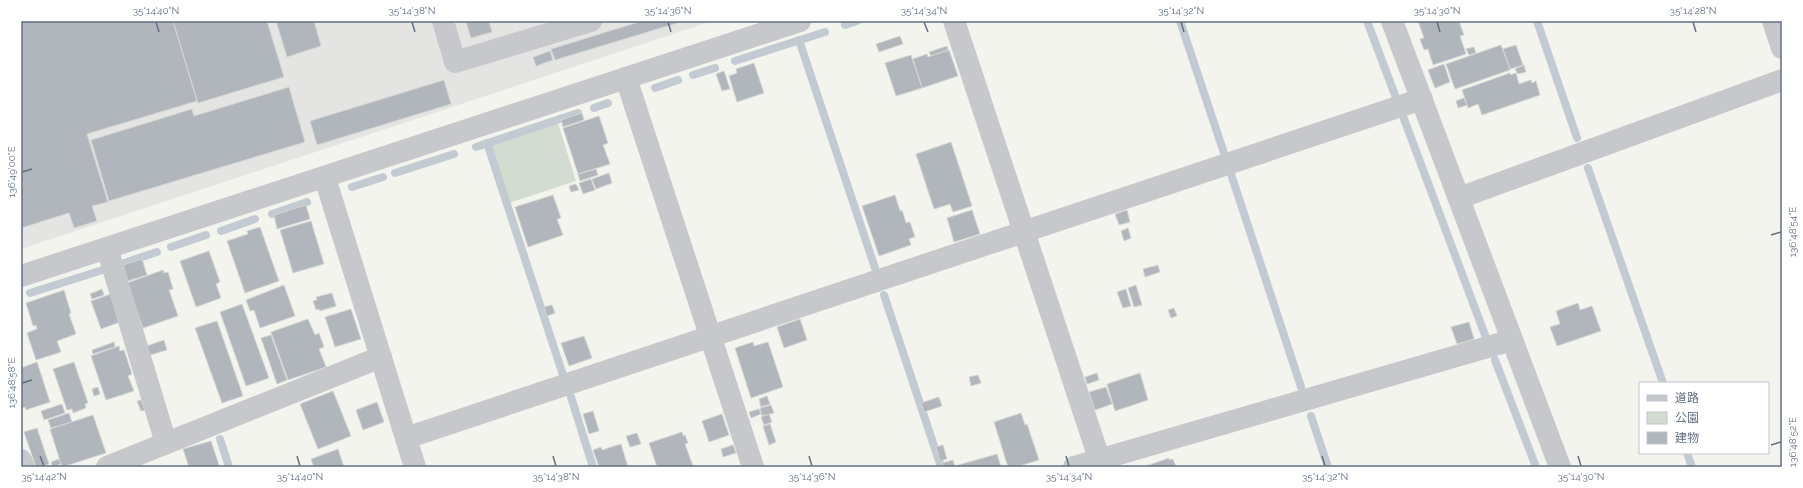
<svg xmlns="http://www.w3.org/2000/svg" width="1803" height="488" font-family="Raleway,'Noto Sans JP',sans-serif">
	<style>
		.built { fill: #e4e5e3 }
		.green { fill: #d3dcd0 }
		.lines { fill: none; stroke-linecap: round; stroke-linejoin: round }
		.stream { stroke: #c2cbd1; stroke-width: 8 }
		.building { fill: #b0b6bc; stroke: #d5d5d2 }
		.minor { stroke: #c6c8cc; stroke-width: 22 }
		.ticks { fill: none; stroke: #616f83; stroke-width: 1.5 }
		.neatline { fill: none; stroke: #616f83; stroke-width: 1.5 }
		.ticks-label { font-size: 10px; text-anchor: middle; fill: #616f83 }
	</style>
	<rect width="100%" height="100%" fill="#f4f4ef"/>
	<polygon class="built" points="21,21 713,21 21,249"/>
	<polygon class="green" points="558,123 576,181 509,203 491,145"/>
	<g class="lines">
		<g class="stream">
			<polyline points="1180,21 1224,153"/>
			<polyline points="1367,21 1395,95"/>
			<polyline points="1537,21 1577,138"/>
			<polyline points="845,25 857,21"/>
			<polyline points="799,40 875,268"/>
			<polyline points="735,61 825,32"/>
			<polyline points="693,75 715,68"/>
			<polyline points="655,88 678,80"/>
			<polyline points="594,108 608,103"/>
			<polyline points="1404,119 1485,335"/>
			<polyline points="487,143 563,375"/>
			<polyline points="476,147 578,113"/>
			<polyline points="1588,168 1663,383"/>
			<polyline points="395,173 454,154"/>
			<polyline points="1231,174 1301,387"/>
			<polyline points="352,187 383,177"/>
			<polyline points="272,214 307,202"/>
			<polyline points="221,231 255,219"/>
			<polyline points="171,247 206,235"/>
			<polyline points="121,264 157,252"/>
			<polyline points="30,293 109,268"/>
			<polyline points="884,295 941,467"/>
			<polyline points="1495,360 1536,467"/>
			<polyline points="571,397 593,467"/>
			<polyline points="1311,416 1328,467"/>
			<polyline points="220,439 229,467"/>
			<polyline points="1687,453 1692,467"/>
		</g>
	</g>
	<g class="building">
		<polygon points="21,21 173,21 197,101 87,134 108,202 92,206 97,221 74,228 69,213 21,228"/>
		<polygon points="173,21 267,21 284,77 198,103"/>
		<polygon points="276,21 314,21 321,46 287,57"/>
		<polygon points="468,21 489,21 492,32 471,38 466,22"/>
		<polygon points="642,21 684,21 555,60 551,49"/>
		<polygon points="1418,21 1459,21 1464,35 1460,36 1466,54 1433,65 1428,49 1424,50 1420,39 1424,38"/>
		<polygon points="900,36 903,44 879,52 876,44"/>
		<polygon points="1501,45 1510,70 1455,89 1446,64"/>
		<polygon points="1516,45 1523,65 1510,69 1503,49"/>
		<polygon points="947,46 948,50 931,56 929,52"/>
		<polygon points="1474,47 1476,53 1469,55 1466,49"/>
		<polygon points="949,50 958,76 922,88 913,59 927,54 928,57"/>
		<polygon points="550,51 553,60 536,66 533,57"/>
		<polygon points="911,55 922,88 896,96 885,63"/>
		<polygon points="754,63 764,93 737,102 729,76 737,73 736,69"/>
		<polygon points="1444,64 1450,82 1435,88 1428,70"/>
		<polygon points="1524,65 1526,72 1518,74 1515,69"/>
		<polygon points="724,71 730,89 722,91 716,74"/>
		<polygon points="1510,73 1510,75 1516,73 1519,84 1531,80 1532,83 1536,81 1540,95 1482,115 1478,104 1468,108 1462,90"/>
		<polygon points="444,80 451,104 317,145 310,121"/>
		<polygon points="289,87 305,142 109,201 91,140 192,109 194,116"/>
		<polygon points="1464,98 1467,105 1458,108 1456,101"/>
		<polygon points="582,113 584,120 563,127 561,120"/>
		<polygon points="599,116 608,143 603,145 610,164 578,174 563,128"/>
		<polygon points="951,142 972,206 953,212 950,204 934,209 916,154"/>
		<polygon points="596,169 598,175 580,181 578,174"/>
		<polygon points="609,173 612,183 596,189 592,179"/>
		<polygon points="591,179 595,190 583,194 579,183"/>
		<polygon points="576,184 579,190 571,192 569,186"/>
		<polygon points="553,195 561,218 557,219 563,235 528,247 515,207"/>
		<polygon points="895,195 900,211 902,210 906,223 910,222 915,237 909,239 911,245 879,256 862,206"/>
		<polygon points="306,205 310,219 277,229 274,215"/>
		<polygon points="972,210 980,234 954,242 947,218"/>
		<polygon points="1127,210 1130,222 1119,225 1115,214"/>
		<polygon points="311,221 324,264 293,273 280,230"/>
		<polygon points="260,227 279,281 245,293 227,241 248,234 247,231"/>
		<polygon points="1128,228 1131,238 1124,241 1121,231"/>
		<polygon points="209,251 220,282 216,284 221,298 196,307 180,261"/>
		<polygon points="142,259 147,275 128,281 123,265"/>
		<polygon points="1158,265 1160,272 1145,277 1143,269"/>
		<polygon points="163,270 164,273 168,272 173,289 169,290 178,316 143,328 127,283"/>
		<polygon points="284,285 295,316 260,328 254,310 250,311 246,300"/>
		<polygon points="1136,285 1142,305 1134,307 1128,288"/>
		<polygon points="102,289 104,295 92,299 90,294"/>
		<polygon points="1126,289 1131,306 1123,308 1117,292"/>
		<polygon points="64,290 71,313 69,314 76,334 57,341 61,352 36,360 27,333 37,329 36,325 33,326 26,303"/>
		<polygon points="332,293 336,306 320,311 319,309 316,310 313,301 317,300 316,297"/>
		<polygon points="111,294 120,322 101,329 91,301"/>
		<polygon points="1578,303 1580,310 1592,306 1601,331 1557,346 1550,327 1560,324 1556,311"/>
		<polygon points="242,304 269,378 246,386 220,312"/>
		<polygon points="552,305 555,313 547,316 544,307"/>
		<polygon points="1174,308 1177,316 1171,318 1168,310"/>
		<polygon points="351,309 361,339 335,347 325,317"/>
		<polygon points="308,319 315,335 319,333 324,347 319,349 326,367 288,380 271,332"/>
		<polygon points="800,319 807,340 784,348 777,327"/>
		<polygon points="217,321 243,396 222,403 195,328"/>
		<polygon points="1469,322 1474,339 1457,344 1451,327"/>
		<polygon points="271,335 287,380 277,384 261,338"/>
		<polygon points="584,336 592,358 569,366 561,343"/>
		<polygon points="164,340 167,350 150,355 147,346"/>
		<polygon points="114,342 115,347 93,354 92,350"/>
		<polygon points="753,342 754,346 768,342 783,387 751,398 735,348"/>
		<polygon points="119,346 120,351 124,350 132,374 128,376 134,391 106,400 91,356"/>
		<polygon points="37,362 50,402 26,410 25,407 21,409 21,368"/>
		<polygon points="74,362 88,403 85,404 86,408 73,413 72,409 67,410 53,369"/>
		<polygon points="1097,373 1099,380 1087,384 1085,377"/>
		<polygon points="1140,373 1148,400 1115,411 1107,384"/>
		<polygon points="978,375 981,383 971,386 969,377"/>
		<polygon points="98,387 100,394 94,396 92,389"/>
		<polygon points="1106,387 1112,404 1095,410 1089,392"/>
		<polygon points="333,391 351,436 318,449 300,404"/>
		<polygon points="767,396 770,404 761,407 759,399"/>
		<polygon points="939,397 942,406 924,412 921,403"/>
		<polygon points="141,400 145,410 141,411 137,401"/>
		<polygon points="377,402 384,422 363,430 356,410"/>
		<polygon points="62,404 65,413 44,420 41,411"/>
		<polygon points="771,405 774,413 762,416 760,408"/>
		<polygon points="759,409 761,414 751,418 749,412"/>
		<polygon points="593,411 599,431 589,434 583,414"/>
		<polygon points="69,413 72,422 51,428 48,420"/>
		<polygon points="1021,413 1025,425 1027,424 1039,460 1016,467 1008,467 994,422"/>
		<polygon points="722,414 729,435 709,442 702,421"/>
		<polygon points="769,414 772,422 764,425 761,417"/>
		<polygon points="93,415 106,453 62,467 50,429"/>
		<polygon points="770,424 776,442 769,445 763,426"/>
		<polygon points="37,428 49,464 41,467 36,467 24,432"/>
		<polygon points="682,432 683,436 685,435 688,443 685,444 693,466 657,467 649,443"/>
		<polygon points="637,433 641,444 630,447 626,436"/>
		<polygon points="211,441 219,465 212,467 189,467 183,449"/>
		<polygon points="621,444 628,467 599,467 593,450 601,447 602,450"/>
		<polygon points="733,445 736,453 723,457 721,449"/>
		<polygon points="943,445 947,459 940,461 936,447"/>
		<polygon points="338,449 344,467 314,467 311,459"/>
		<polygon points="997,454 1001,467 955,466"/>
		<polygon points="1169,458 1169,460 1173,459 1176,467 1146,467 1146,466"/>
		<polygon points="59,459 61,464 53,467 51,462"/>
		<polygon points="953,460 955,467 943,467 942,463"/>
	</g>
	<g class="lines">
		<g class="minor">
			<polyline points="443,21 455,62 591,21"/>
			<polyline points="954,21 1102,467"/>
			<polyline points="1392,21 1560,467"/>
			<polyline points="1773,21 1782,48"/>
			<polyline points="626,78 753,467"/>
			<polyline points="325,178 415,467"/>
			<polyline points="1459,198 1782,80"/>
			<polyline points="107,248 166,443"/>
			<polyline points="21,276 800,21"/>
			<polyline points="406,438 1422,99"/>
			<polyline points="21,460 24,467"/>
			<polyline points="107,467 381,357"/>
			<polyline points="1074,467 1512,340"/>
		</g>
	</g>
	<path class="ticks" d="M156,22L159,32M412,22L415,32M668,22L671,32M924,22L928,32M1181,22L1184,32M1437,22L1440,32M1693,22L1696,32M22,172L32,169M1771,235L1781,232M22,383L32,380M1771,445L1781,442M40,456L44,466M297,456L300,466M553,456L556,466M809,456L812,466M1066,456L1069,466M1322,456L1325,466M1578,456L1581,466"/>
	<rect width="1803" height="488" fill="none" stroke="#ffffff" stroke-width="44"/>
	<rect x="1639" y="382" width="130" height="72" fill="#ffffff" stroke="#c0c5cd"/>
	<rect x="1647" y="395" width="20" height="6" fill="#c6c8cc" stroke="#c0c5cd"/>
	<text x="1675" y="402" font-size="12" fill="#616f83">道路</text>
	<rect x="1647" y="412" width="20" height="12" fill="#d3dcd0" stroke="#c0c5cd"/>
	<text x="1675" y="422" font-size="12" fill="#616f83">公園</text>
	<rect x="1647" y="432" width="20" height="12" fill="#b0b6bc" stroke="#c0c5cd"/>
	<text x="1675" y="442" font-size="12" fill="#616f83">建物</text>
	<rect x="22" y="22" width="1759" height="444" class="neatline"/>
	<g class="ticks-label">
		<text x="156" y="14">35°14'40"N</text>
		<text x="412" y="14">35°14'38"N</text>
		<text x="668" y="14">35°14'36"N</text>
		<text x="924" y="14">35°14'34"N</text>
		<text x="1181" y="14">35°14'32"N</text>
		<text x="1437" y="14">35°14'30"N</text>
		<text x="1693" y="14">35°14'28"N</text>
		<text transform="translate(11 172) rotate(-90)" y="4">136°49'00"E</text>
		<text transform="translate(1792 232) rotate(-90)" y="4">136°48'54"E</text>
		<text transform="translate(11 383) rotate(-90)" y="4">136°48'58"E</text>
		<text transform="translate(1792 442) rotate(-90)" y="4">136°48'52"E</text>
		<text x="44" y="480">35°14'42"N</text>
		<text x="300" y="480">35°14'40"N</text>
		<text x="556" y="480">35°14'38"N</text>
		<text x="812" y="480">35°14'36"N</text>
		<text x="1069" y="480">35°14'34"N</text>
		<text x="1325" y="480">35°14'32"N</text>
		<text x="1581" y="480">35°14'30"N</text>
	</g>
</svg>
